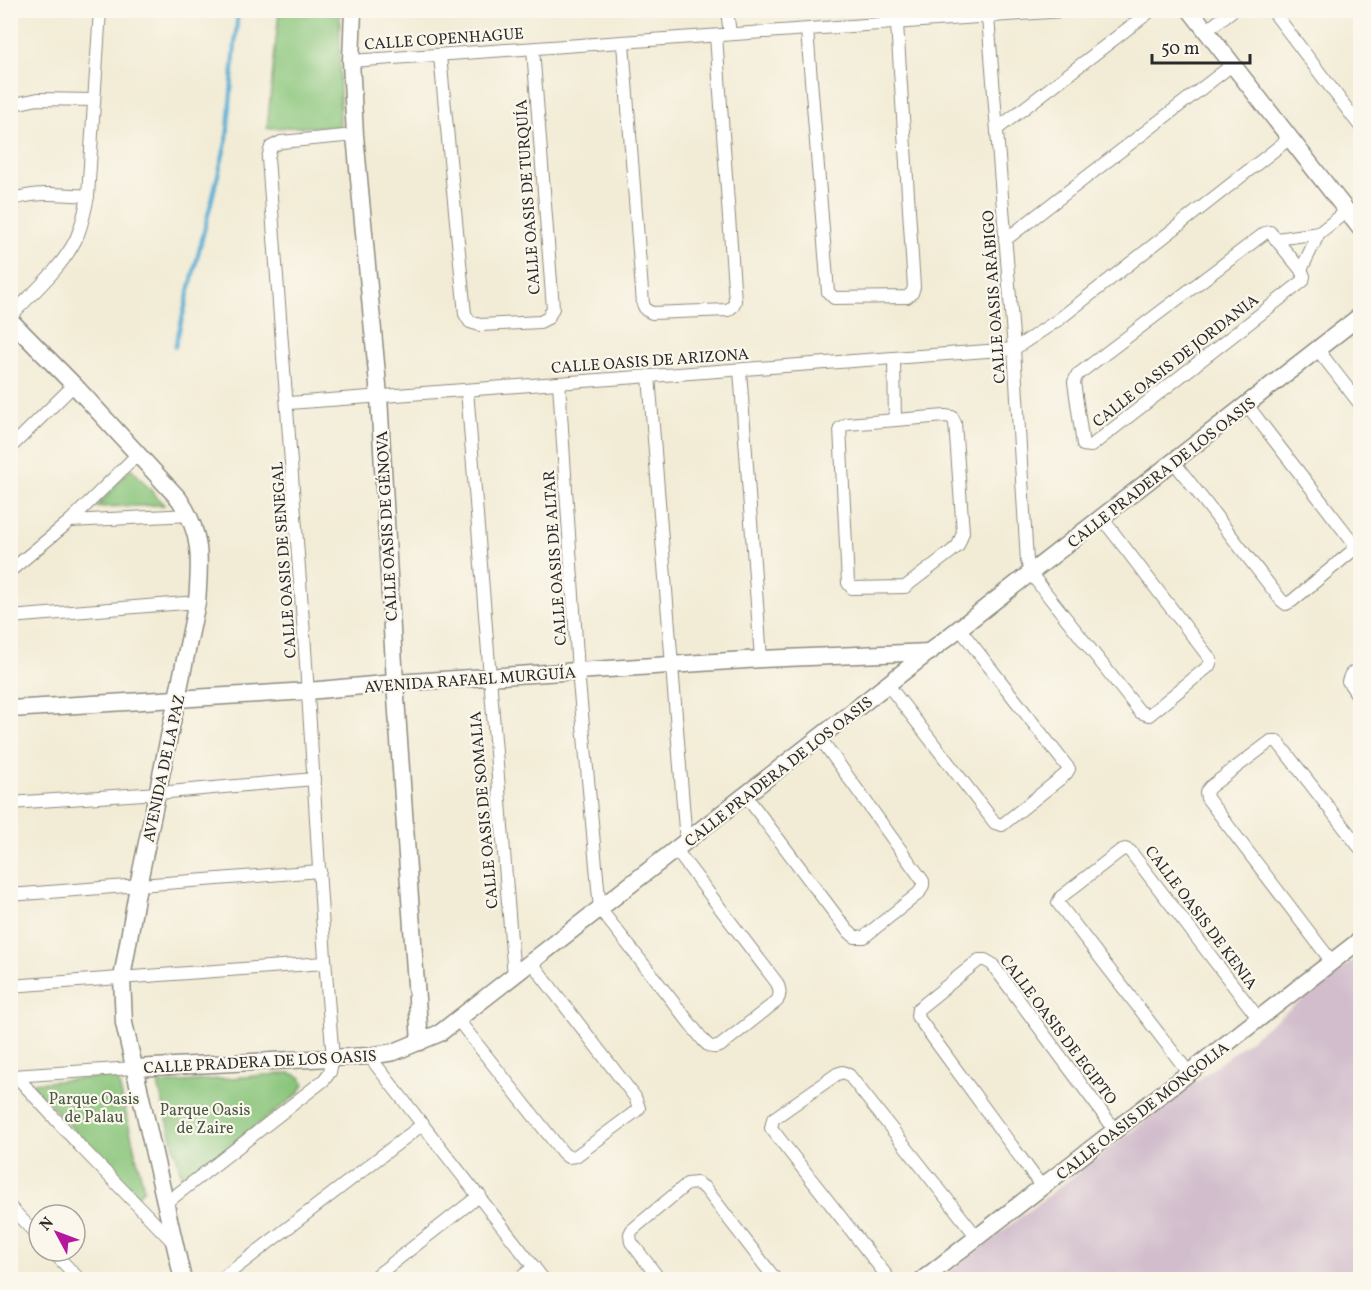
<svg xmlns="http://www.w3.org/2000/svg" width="1371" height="1290" font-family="Vollkorn,serif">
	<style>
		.industrial { fill: #d1bdcc }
		.green { fill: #89c57a; stroke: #5a7852; stroke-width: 1.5 }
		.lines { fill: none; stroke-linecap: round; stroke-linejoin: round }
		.stream { stroke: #54acd1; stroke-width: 4 }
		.street-casing { stroke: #8e8c80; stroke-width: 14 }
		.secondary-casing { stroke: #8e8c80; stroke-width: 19 }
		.street { stroke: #fff; stroke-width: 12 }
		.secondary { stroke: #fff; stroke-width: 16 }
		.labels { text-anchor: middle; stroke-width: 4.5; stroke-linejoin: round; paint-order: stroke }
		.street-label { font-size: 16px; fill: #2b2b2b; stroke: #fbf7ec }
		.park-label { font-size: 16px; fill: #475943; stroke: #fbf7ec }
	</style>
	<rect width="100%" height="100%" fill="#fbf7ec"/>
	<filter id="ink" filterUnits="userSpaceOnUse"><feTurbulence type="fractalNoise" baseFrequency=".0167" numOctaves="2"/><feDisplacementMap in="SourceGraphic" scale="12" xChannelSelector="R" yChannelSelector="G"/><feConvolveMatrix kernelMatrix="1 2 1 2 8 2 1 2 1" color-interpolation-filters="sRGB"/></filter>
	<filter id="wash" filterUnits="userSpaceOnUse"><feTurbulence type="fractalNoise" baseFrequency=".008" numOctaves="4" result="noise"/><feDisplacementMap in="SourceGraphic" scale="24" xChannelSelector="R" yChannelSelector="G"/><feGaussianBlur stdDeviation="1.35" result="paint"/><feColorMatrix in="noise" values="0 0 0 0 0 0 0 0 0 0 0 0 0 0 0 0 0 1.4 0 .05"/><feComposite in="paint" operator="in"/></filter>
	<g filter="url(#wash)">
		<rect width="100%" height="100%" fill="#f2ecd6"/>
		<polygon class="industrial" points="1360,955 1360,1279 940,1279"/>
		<g class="green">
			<polygon points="279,11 340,11 340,126 267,128"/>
			<polygon points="131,468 164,505 97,507"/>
			<polygon points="290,1073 301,1077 304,1085 298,1094 183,1182 158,1084"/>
			<polygon points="117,1076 144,1189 136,1197 30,1083"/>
		</g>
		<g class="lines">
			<polyline class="stream" points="175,347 227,139 238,10"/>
		</g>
	</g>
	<g filter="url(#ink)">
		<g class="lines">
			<defs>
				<g id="street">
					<polyline points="727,10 730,34"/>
					<polyline points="1272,10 1360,126"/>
					<polyline points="988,17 1014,349 1027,561 1031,574 1140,712 1149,715 1209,666 1211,660 1102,518"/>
					<polyline points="807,30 828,292 834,298 907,297 912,293 914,287 897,24"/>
					<polyline points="1206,31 1233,10"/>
					<polyline points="623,43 643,304 646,310 652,313 728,310 733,306 735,301 716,36"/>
					<polyline points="440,56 465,314 470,322 480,325 540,322 548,318 553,308 533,49"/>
					<polyline points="351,61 1078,10"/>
					<polyline points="10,105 38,99 94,100"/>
					<polyline points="997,129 1152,10"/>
					<path d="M10,200C35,191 62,194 88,196"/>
					<polygon points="1270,232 1301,270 1304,276 1303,281 1091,446 1083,445 1074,382 1077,375 1265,233"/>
					<polyline points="1277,239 1319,233"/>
					<polyline points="1005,240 1232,65"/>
					<polyline points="1301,270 1319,233 1347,211"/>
					<path d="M10,317C32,293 60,270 75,241C82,227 85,211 88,196L100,10"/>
					<polyline points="1318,350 1360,404"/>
					<polyline points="894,358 895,420"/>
					<polyline points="740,370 761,659"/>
					<polyline points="649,376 686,842"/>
					<path d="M559,383L578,671L600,909L703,1040C708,1046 712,1049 720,1046L777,1001C781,994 780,990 777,983L676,850"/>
					<polyline points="467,390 514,977"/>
					<polyline points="289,403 1014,349 1058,320 1290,138"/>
					<polygon points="945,416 952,417 955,423 963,532 958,546 952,551 905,587 852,588 848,583 840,428 847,424"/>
					<polyline points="10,448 74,385"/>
					<polyline points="1174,462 1281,600 1286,604 1292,601 1351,552 1355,545 1247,405"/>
					<polyline points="70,521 190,515"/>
					<polyline points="10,571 70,521 138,454"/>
					<polyline points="10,617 197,602"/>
					<polyline points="1360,667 1351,674 1348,681 1360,699"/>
					<polyline points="888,685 995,823 1002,825 1066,774 1069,769 960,629"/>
					<polyline points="746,796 847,930 855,937 864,937 919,893 923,885 923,881 820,738"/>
					<polyline points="10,803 158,793 314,779"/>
					<polyline points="10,895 320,871"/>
					<polyline points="1332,962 1207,798 1206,792 1210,787 1271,741 1277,741 1360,848"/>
					<polyline points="10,986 324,963"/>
					<polyline points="458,1020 563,1153 568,1157 576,1156 635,1112 639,1108 635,1097 532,963"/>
					<polyline points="369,1056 544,1280"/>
					<polyline points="1189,1073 1058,903 1061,897 1120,851 1125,849 1130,851 1259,1019"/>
					<polyline points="12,1076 134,1068"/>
					<polyline points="16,1076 81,1147 174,1243"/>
					<polyline points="1042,1187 917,1016 918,1009 922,1006 979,960 985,960 992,964 1115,1130"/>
					<path d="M166,1203L324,1080L330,1072L333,1057C322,941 317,825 309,709C297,525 283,341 268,158L271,147L281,142L355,135"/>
					<polyline points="10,1207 39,1237"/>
					<polyline points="52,1251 80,1280"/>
					<polyline points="220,1280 423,1124"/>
					<polyline points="371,1280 480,1195"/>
					<polyline points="518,1280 534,1267"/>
					<polyline points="660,1280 631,1242 630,1234 632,1230 687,1184 697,1183 705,1188 776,1280"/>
					<polyline points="890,1280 771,1128 773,1119 837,1074 843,1072 849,1075 977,1237"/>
				</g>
				<g id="secondary">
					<polyline points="353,10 351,61 355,135 379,396 395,683 420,1042"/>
					<polyline points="1190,10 1360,228"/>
					<path d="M10,320L74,385L179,499C203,534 200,562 197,602L138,886L122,978L124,1023L183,1280"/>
					<polyline points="10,709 308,691 395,683 761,659 930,652"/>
					<polyline points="134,1068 369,1056 394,1052 440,1033 1360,316"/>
					<polyline points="922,1280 1360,940"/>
				</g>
			</defs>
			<use href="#street" class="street-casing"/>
			<use href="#secondary" class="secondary-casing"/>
			<use href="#street" class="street"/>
			<use href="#secondary" class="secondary"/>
		</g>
	</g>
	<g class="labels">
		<g class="street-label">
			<text transform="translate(444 38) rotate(-4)" y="6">CALLE COPENHAGUE</text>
			<text transform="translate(527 197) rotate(-94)" y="6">CALLE OASIS DE TURQUÍA</text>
			<text transform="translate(993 297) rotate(-94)" y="6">CALLE OASIS ARÁBIGO</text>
			<text transform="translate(650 360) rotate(-4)" y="6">CALLE OASIS DE ARIZONA</text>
			<text transform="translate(1175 360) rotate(-38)" y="6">CALLE OASIS DE JORDANIA</text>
			<text transform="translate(1161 472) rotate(-38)" y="6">CALLE PRADERA DE LOS OASIS</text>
			<text transform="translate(386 526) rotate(-93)" y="6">CALLE OASIS DE GÉNOVA</text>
			<text transform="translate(554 558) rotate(-94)" y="6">CALLE OASIS DE ALTAR</text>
			<text transform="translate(283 560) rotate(-94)" y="6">CALLE OASIS DE SENEGAL</text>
			<text transform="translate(470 679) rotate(-4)" y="6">AVENIDA RAFAEL MURGUÍA</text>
			<text transform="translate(163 768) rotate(-78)" y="6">AVENIDA DE LA PAZ</text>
			<text transform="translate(778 771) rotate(-38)" y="6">CALLE PRADERA DE LOS OASIS</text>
			<text transform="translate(483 810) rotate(-95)" y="6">CALLE OASIS DE SOMALIA</text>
			<text transform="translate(1202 917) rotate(53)" y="6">CALLE OASIS DE KENIA</text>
			<text transform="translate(1059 1029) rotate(53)" y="6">CALLE OASIS DE EGIPTO</text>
			<text transform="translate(260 1061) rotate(-3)" y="6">CALLE PRADERA DE LOS OASIS</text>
			<text transform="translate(1142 1110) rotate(-38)" y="6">CALLE OASIS DE MONGOLIA</text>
		</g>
		<g class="park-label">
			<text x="94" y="1104">Parque Oasis<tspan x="94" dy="18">de Palau</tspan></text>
			<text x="205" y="1115">Parque Oasis<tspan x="205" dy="18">de Zaire</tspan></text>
		</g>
	</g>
	<rect width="1371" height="1290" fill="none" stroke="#fbf7ec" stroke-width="36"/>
	<g transform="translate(57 1233) rotate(311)"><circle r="28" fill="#fbf7ec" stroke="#a8a59f" stroke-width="1.5"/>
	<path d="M0-4.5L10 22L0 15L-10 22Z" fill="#b5179e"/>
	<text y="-9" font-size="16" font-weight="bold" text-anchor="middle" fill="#2b2b2b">N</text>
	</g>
	<path d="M1152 54v9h98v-9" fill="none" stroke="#2b2b2b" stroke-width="3"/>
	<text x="1161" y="54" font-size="18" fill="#2b2b2b" stroke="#fbf7ec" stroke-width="4.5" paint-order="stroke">50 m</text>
</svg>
